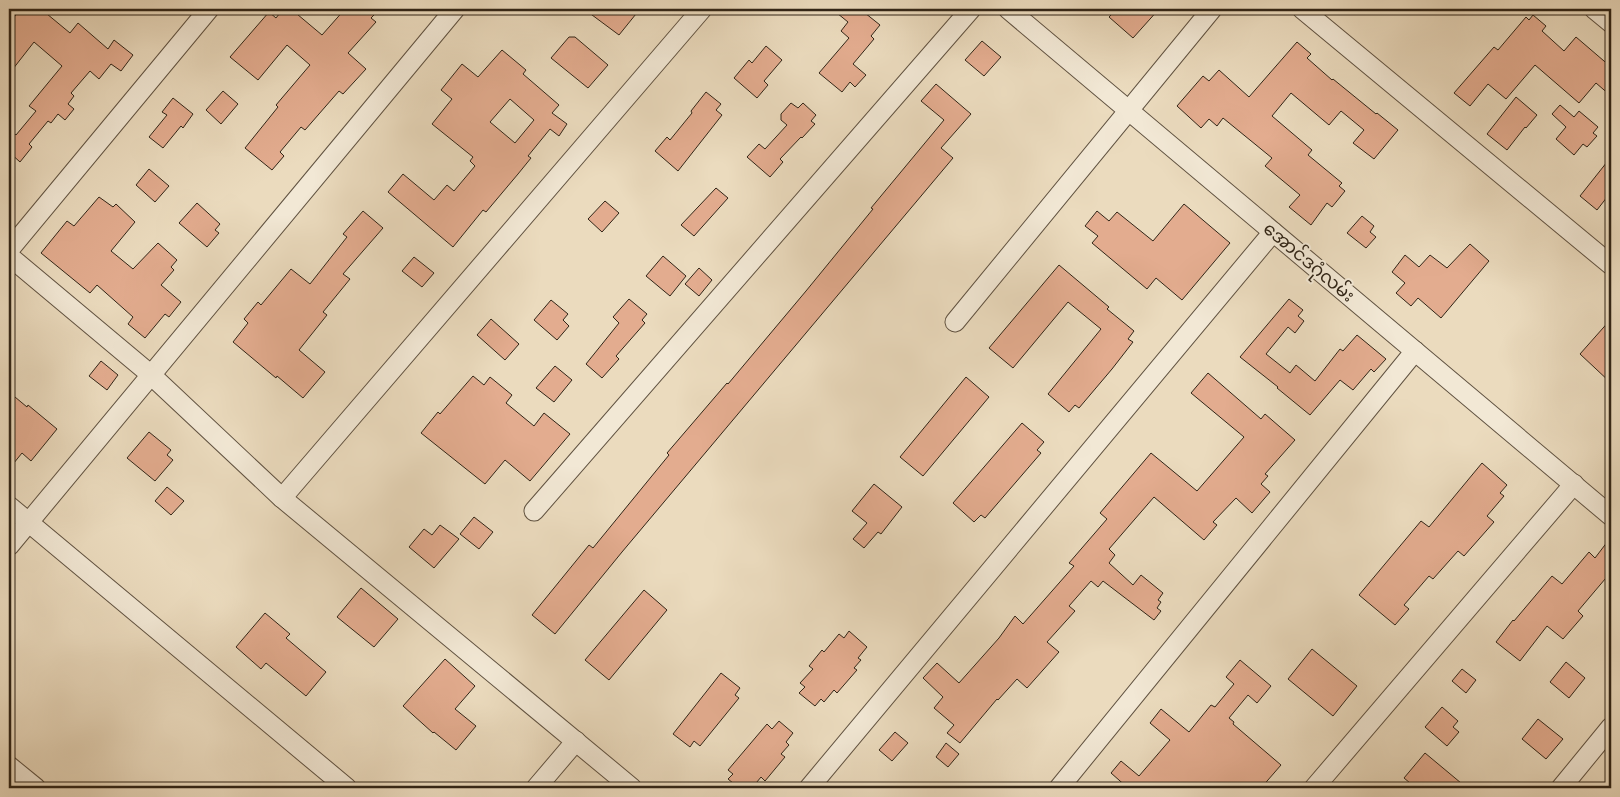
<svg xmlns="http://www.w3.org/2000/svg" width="1620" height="797" font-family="Vollkorn,'Noto Sans Myanmar',serif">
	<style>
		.building { fill: #e3ac8f; stroke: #312517; fill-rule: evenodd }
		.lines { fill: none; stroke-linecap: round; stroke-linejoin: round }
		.street-casing { stroke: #605241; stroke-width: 21 }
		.street { stroke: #f2e8d5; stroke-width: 19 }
		.labels { text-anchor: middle; stroke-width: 4; stroke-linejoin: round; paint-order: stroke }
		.street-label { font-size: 18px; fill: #312517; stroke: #f2e8d5 }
	</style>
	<rect width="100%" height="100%" fill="#ebdbbe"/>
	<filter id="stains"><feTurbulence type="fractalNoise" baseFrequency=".004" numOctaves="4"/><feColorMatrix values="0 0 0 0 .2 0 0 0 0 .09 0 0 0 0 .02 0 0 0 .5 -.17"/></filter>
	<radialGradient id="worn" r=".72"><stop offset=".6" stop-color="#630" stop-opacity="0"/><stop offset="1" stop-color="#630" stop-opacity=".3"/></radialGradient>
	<g class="building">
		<polygon points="21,9 41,9 70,33 78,23 108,49 114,40 133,55 121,71 111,64 99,79 90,71 71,93 74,96 68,104 74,109 65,120 58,114 51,123 48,121 29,144 32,147 20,162 9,152 9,129 16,135 36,111 29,106 62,66 34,42 9,74 9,23"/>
		<polygon points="283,9 291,9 322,35 345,9 380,9 371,18 376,22 348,53 366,69 343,94 339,91 305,130 301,127 280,152 284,156 272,170 245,148 278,107 276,105 310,65 287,45 258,80 230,57 269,12 276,18"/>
		<polygon points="584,9 640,9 619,35"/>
		<polygon points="832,9 860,9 880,25 871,36 874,39 853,64 866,75 855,87 850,82 842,92 819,73 849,38 841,31 848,22"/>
		<polygon points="1117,9 1159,9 1133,38 1109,17"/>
		<polygon points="1533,15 1546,26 1542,31 1564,51 1576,37 1611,67 1611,96 1596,83 1579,103 1535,65 1506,99 1488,84 1470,106 1454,93 1494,47 1498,50 1526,17 1529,20"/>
		<polygon points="569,37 575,37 608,65 588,88 551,58"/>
		<polygon points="982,41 1001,57 984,76 965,60"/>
		<polygon points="1297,42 1311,54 1307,58 1332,80 1333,79 1376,114 1377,113 1398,130 1374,159 1353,143 1364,130 1341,111 1329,125 1291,93 1272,116 1312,150 1308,155 1342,183 1339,186 1345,191 1332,207 1327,203 1311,225 1289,207 1300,195 1265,166 1272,158 1223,118 1217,126 1209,119 1201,128 1177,106 1203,76 1209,81 1219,70 1249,97"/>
		<polygon points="766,46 782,60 764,81 768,85 757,98 734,78 749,60 752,63"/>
		<path d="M502,50L526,70L523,74L559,105L552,113L567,124L559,136L550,129L528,156L531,158L518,174L486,212L483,210L453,247L388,192L403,174L434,200L447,185L454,191L475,166L470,161L473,157L432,124L452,99L441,90L462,64L478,77ZM510,99L534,120L515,143L490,122Z"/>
		<polygon points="936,84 971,114 941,148 953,158 622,552 555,634 532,615 589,545 593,548 669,455 667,453 727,383 728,384 806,291 873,209 871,208 944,120 921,101"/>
		<polygon points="223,91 238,104 221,124 206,110"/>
		<polygon points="706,92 721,104 716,110 722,115 678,171 655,151 667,137 670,140 692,113 691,111"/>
		<polygon points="1516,97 1537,115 1526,128 1525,127 1507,150 1487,134"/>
		<polygon points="173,98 193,114 183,128 181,126 163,148 149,137 167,115 162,112"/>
		<polygon points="791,103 798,108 803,103 816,115 811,121 815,124 802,138 801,137 780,159 783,162 770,177 747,157 759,144 765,149 787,125 781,120 781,114"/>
		<polygon points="1560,105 1574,117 1579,111 1598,127 1593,133 1597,136 1587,147 1583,144 1574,155 1556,139 1566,127 1552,114"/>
		<polygon points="1611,157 1611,192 1597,210 1580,196"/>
		<polygon points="149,169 169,186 155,202 136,185"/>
		<polygon points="716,188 728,198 694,236 681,225"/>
		<polygon points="99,197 113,207 116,204 135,222 111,251 133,269 158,243 177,260 171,267 174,270 161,285 181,302 169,317 165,314 145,338 128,324 133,317 97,285 90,293 41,253 67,221 74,226"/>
		<polygon points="605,201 619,213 602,232 588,219"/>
		<polygon points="197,203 220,224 215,230 219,233 207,247 179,223"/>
		<polygon points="1184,204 1230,243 1182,300 1156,278 1147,289 1092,243 1098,236 1085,226 1097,211 1109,221 1117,212 1153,241"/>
		<polygon points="363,211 383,228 343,274 350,279 323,312 327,315 299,350 325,372 303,398 277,376 276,378 233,342 248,323 244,319 258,302 261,305 291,269 310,284 347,237 343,234"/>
		<polygon points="1362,216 1374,226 1370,232 1376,237 1366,248 1347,233"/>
		<polygon points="1470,244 1489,261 1441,318 1418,298 1411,306 1396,293 1405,283 1392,272 1405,255 1419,267 1430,255 1447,268"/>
		<polygon points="663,256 686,276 670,296 646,276"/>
		<polygon points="414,257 434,273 422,287 402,271"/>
		<polygon points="1059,265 1109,307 1107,309 1134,331 1128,339 1133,342 1112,369 1079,408 1075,405 1069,412 1048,394 1101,329 1068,302 1013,368 989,348"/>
		<polygon points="699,268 712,280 699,296 685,284"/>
		<polygon points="629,299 647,314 642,320 645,323 616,356 619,359 602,378 586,364 619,323 613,317"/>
		<polygon points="1289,299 1303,310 1298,316 1304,321 1295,333 1288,327 1266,354 1290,373 1296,365 1315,381 1340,349 1343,351 1357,335 1386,359 1374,372 1371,369 1353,390 1340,380 1310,415 1277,388 1278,387 1240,357"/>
		<polygon points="551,300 568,314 563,320 569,326 557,340 534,320"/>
		<polygon points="491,319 519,344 505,360 477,335"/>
		<polygon points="1611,319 1611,383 1580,354"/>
		<polygon points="101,361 118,375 107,390 89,376"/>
		<polygon points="555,366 572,380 554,402 536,388"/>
		<polygon points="1208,373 1261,419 1265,414 1295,440 1265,474 1268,476 1261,484 1270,492 1252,513 1236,498 1213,522 1217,525 1204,540 1154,497 1109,549 1115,555 1109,563 1133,585 1141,575 1163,593 1158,600 1161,602 1157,608 1161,611 1154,620 1103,581 1098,587 1091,581 1069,606 1075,611 1047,642 1059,652 1027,688 1017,679 998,700 997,699 960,743 947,733 954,725 934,708 943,697 923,678 937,663 959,683 999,638 1015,616 1023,624 1074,566 1069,563 1107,519 1100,513 1151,453 1197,491 1244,437 1191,393"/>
		<polygon points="473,376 484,385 490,377 512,395 506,403 534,426 544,413 570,434 530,481 505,460 485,484 421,433 438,412 440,414"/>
		<polygon points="966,377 989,397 923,476 900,457"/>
		<polygon points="9,392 27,407 28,405 57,429 31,461 22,453 9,469"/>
		<polygon points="1022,423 1044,442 1037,450 1041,453 985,518 981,515 974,522 953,503"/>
		<polygon points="149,432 171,450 167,455 173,460 155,481 127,458"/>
		<polygon points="1482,463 1507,485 1500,493 1504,496 1487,516 1494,522 1464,556 1458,551 1433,579 1429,576 1404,605 1409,609 1395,625 1359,595 1421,521 1429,527"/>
		<polygon points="874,484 902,507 881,534 878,532 864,548 853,539 867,523 852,511"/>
		<polygon points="167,487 184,501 171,515 155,501"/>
		<polygon points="474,517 493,532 479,549 460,534"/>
		<polygon points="440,525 459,539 434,568 409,547 424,529 432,535"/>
		<polygon points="1611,537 1611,572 1578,611 1583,616 1563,639 1547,626 1520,661 1496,642 1513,620 1514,621 1552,576 1562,584 1589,552 1595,558"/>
		<polygon points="361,588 398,619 374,647 337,617"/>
		<polygon points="644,590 667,610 609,680 585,660"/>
		<polygon points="265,613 290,634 286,638 326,672 306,696 266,663 261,669 236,647"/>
		<polygon points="849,631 867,647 858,658 861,660 854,668 857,670 837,693 834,690 824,702 821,699 815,706 799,693 805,687 800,683 813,669 809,666 822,650 824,652 839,634 844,638"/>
		<polygon points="1312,649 1357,686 1333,716 1288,679"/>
		<polygon points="445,659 475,686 455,709 476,726 456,750 434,732 433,733 403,706"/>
		<polygon points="1240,660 1271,686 1257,703 1248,695 1229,718 1234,722 1233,724 1281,765 1261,788 1128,788 1111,773 1121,761 1139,776 1170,740 1150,723 1161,709 1189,732 1211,705 1215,707 1234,684 1226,677"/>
		<polygon points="1566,662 1585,678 1569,698 1550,682"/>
		<polygon points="1462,669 1476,680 1466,693 1452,681"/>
		<polygon points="721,673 740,688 735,695 739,698 700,746 694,741 690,747 673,734"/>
		<polygon points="1442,707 1458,721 1453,727 1459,732 1447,746 1425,727"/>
		<polygon points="1538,719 1563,739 1546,759 1522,739"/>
		<polygon points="779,721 793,733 786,742 789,745 781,754 785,757 765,781 761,777 752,788 739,788 728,779 733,774 728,770 767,724 772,729"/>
		<polygon points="895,732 908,743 892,761 879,750"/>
		<polygon points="946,743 959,754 948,767 936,757"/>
		<polygon points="1425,753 1467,788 1416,788 1404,778"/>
	</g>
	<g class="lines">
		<defs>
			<g id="street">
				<polyline points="1008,9 1611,516"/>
				<polyline points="1302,9 1611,265"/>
				<polyline points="1594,9 1611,23"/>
				<polyline points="9,250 209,9"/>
				<polyline points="9,256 150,374 282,498 632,788"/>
				<polyline points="955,322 1212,9"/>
				<polyline points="282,498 702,9"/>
				<polyline points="9,506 347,788"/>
				<polyline points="534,511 971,9"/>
				<polyline points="9,546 455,9"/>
				<polyline points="9,766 36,788"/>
				<polyline points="536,788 576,741"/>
				<polyline points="809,788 1273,232"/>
				<polyline points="1059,788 1415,351"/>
				<polyline points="1314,788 1574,484"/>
				<polyline points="1561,788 1611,727"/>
			</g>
		</defs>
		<use href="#street" class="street-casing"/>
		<use href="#street" class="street"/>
	</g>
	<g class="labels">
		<g class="street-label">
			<text transform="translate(1309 262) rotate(40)" y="6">အောင်ဒဂုံလမ်း</text>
		</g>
	</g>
	<rect width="1620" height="797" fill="none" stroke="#ebdbbe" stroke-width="30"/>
	<rect x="10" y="10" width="1600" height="777" fill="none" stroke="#312517" stroke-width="2.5"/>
	<rect x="15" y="15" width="1590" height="767" fill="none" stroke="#312517"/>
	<rect width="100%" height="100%" filter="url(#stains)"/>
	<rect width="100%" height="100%" fill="url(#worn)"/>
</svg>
